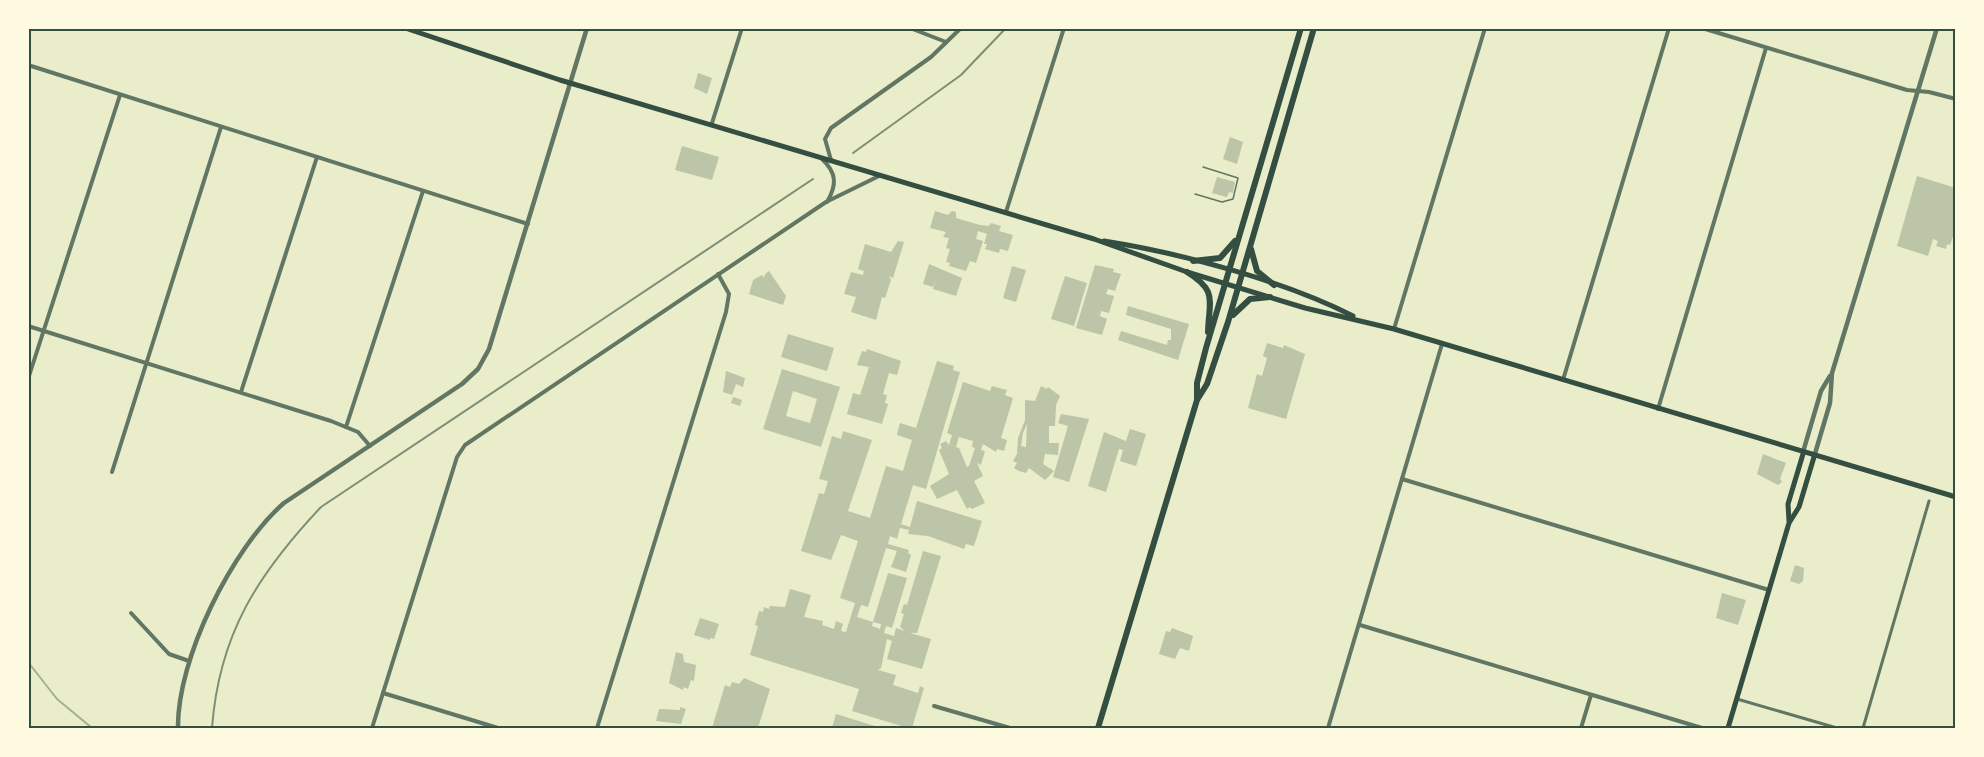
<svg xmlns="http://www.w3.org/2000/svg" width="1984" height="757" font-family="'Noto Sans',sans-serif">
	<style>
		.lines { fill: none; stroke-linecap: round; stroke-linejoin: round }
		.stream { stroke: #a3b18a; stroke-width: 2 }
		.building { fill: #bcc5a7; fill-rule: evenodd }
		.service { stroke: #617663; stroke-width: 1.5 }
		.pedestrian { stroke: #617663; stroke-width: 3 }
		.minor { stroke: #617663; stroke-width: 4 }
		.tertiary { stroke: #617663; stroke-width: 4.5 }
		.secondary { stroke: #344e41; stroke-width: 5 }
		.trunk { stroke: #344e41; stroke-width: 6 }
		.rail { stroke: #7c8e77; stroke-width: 2 }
		.neatline { fill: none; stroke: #344e41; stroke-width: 2 }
	</style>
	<rect width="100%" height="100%" fill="#e9edc9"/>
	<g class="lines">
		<polyline class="stream" points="28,662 57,699 92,728"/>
	</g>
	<g class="building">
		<polygon points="698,73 712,78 707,94 694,88"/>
		<polygon points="1230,137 1243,142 1237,164 1223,159"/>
		<polygon points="682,146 719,157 712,180 675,170"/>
		<polygon points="1917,176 1956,188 1956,228 1950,245 1947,244 1946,249 1936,246 1938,241 1933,239 1928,256 1897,246"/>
		<polygon points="1217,177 1235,182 1233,193 1229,192 1227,197 1212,193"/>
		<polygon points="935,211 948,215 952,211 956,212 956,218 980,225 989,226 991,223 1001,226 999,231 1013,235 1008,251 1000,249 999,253 985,249 987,244 984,244 987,234 978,231 976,239 983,241 976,263 970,261 966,271 949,266 950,263 946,262 950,249 946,248 949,238 943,237 946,232 930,228"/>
		<polygon points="898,241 904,242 893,278 889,276 891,280 885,298 882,297 876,320 851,312 856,297 844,294 851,272 863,275 864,271 858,269 865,244 891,252"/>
		<polygon points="929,264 962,278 956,296 933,289 936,278 933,287 923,284"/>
		<polygon points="1095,265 1114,269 1113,272 1121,274 1115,291 1108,289 1106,294 1114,296 1109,313 1101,311 1100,316 1107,319 1102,335 1076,328"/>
		<polygon points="1012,266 1026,270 1016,302 1003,298"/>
		<polygon points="769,271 786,296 783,305 749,294 753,280 762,275 764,278 765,274"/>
		<polygon points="1065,276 1087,283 1074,326 1051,319"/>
		<polygon points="1128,306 1189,324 1178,360 1118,340 1121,331 1167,345 1168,340 1171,340 1171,329 1126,315"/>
		<polygon points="788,334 834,348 827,371 781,357"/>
		<polygon points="1267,343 1283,348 1284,345 1305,354 1286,419 1248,408 1257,374 1262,376 1264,369 1267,358 1263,356"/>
		<polygon points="867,349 901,361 897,375 889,373 883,394 887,395 885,403 888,404 882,424 847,414 853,393 860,395 869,367 857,365 862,351 866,352"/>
		<path d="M937,361L954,366L953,370L960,372L926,489L913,485L901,524L910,527L917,501L982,521L974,546L966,544L964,549L928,536L908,534L909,530L900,528L897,539L890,536L888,544L909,550L908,553L911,555L906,572L891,567L897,551L886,548L868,607L861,605L857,617L873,622L888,573L907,578L892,628L886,626L884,633L894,636L896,628L905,631L900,627L904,614L901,613L904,604L907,605L923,551L941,556L917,633H910L931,639L922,669L887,659L892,641L887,639L881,668L878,670L896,675L893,685L918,693L920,686L924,688L912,728H908L852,711L859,689L750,655L758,626L755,625L759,611L763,612L764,607L769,609L770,606L785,607L790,589L811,595L804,617L823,621L822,625L834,629L836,621L843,624L841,631L846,632L855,603L840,598L858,541L841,535L831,560L801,551L819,493L824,494L828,481L819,479L832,436L841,439L843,431L872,440L848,511L870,518L886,466L903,471L912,440L897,435L898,430L900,423L916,428ZM873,622L881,624L880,629L872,626Z"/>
		<path d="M782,369L840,387L821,447L763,429ZM793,391L817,399L810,423L786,416Z"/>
		<polygon points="726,371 745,378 743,387 736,384 732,395 723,392"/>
		<path d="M963,382L990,391L992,386L1007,390L1005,395L1013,398L1001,438L1007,440L1004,451L997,449L996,452L983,444L981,450L985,451L981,465L977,463L983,476L974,481L985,503L972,509L970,507L967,509L957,490L937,499L930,486L949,474L939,450L942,448L940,444L946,441L949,445L952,435L947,433ZM959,437L973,441L972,447L975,448L969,466L967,467L959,448L956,447Z"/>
		<path d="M1041,386L1047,389L1048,387L1060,396L1056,405L1055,426H1049V443H1059L1058,455L1045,454L1043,464L1054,471L1045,480L1029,468L1026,473L1019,471L1014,468L1017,463L1013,461L1017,454L1018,438L1025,420V400L1035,401ZM1027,424L1026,447L1021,446L1023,433Z"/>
		<polygon points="733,397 742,400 740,406 731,403"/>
		<polygon points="1061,414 1089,419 1069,482 1053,477 1068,426 1058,423"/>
		<polygon points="1130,429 1146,434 1136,466 1120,461 1123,450 1119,449 1106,492 1088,486 1104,432 1126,441"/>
		<polygon points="1763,454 1786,463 1780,479 1782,482 1778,485 1757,474"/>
		<polygon points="1795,565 1804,568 1803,581 1799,584 1790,581"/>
		<polygon points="1722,593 1746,600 1738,625 1716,618"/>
		<polygon points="700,618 719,624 714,639 710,638 710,640 694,635"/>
		<polygon points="1172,628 1193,636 1189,651 1180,648 1175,659 1159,654 1166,631 1170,632"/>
		<polygon points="676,652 683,654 684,662 696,665 694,681 691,680 688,689 684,687 683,690 669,683"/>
		<polygon points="744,678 770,689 758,728 712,728 725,685 730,687 732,682 739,684"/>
		<polygon points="680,707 686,709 681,724 656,721 659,709 680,710"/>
		<polygon points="836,714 875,726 875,728 832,728"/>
	</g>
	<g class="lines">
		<polyline class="service" points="1195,194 1222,202 1233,199 1238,178 1203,167"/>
		<g class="pedestrian">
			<polyline points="1737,699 1837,728"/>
			<polyline points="1863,728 1929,501"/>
		</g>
		<g class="minor">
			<polyline points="910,28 946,42"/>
			<polyline points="1702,28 1907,90 1929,92 1956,99"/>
			<polyline points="28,65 528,224"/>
			<polyline points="712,123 742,28"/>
			<path d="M822,159C837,173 837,185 827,202"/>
			<polyline points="831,160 825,139 831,128 931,57 961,28"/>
			<polyline points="1006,212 1064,28"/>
			<polyline points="28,326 331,421 358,432 370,446"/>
			<polyline points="1394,329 1485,28"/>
			<polyline points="28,379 120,95"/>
			<polyline points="1563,380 1669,28"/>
			<polyline points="241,392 317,157"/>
			<polyline points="1658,409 1766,48"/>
			<polyline points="346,427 423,191"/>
			<polyline points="112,472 221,127"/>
			<polyline points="1402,479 1769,590"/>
			<polyline points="131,613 169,654 189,661"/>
			<polyline points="1360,625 1702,728"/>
			<polyline points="383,693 498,728"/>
			<polyline points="934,706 1010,728"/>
			<polyline points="372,728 457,457 465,445 826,202 879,176"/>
			<polyline points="597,728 726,312 729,294 718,274"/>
			<polyline points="1328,728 1442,344"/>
			<polyline points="1581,728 1591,695"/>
		</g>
		<g class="tertiary">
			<polyline points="1803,452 1821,391 1830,376"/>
			<polyline points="1814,457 1830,403 1832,373 1937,28"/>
			<path d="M178,728C177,659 232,548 284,503L462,384L478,369L489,349L587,28"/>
		</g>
		<g class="secondary">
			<polyline points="405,28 560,80 1094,239 1187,272 1305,308 1394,329 1956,497"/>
			<path d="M1104,241C1181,253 1284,281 1353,316"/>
			<polyline points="1789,521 1788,504 1803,454"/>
			<polyline points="1728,728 1789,523 1799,507 1814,457"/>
		</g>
		<g class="trunk">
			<polyline points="1251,249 1257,271 1274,285"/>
			<polyline points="1193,261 1220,258 1235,241"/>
			<path d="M1187,272C1218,291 1209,300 1208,332"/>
			<polyline points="1233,315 1250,299 1270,297"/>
			<polyline points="1197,399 1197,383 1206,348 1301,28"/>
			<polyline points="1098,728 1197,400 1207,384 1228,322 1314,28"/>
		</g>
		<g class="rail">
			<polyline points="853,153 961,75 1006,28"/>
			<path d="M212,728C219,634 258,574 321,507L813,179"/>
		</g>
	</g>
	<rect width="1984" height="757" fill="none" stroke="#fefae0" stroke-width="60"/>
	<rect x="30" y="30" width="1924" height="697" class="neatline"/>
</svg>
